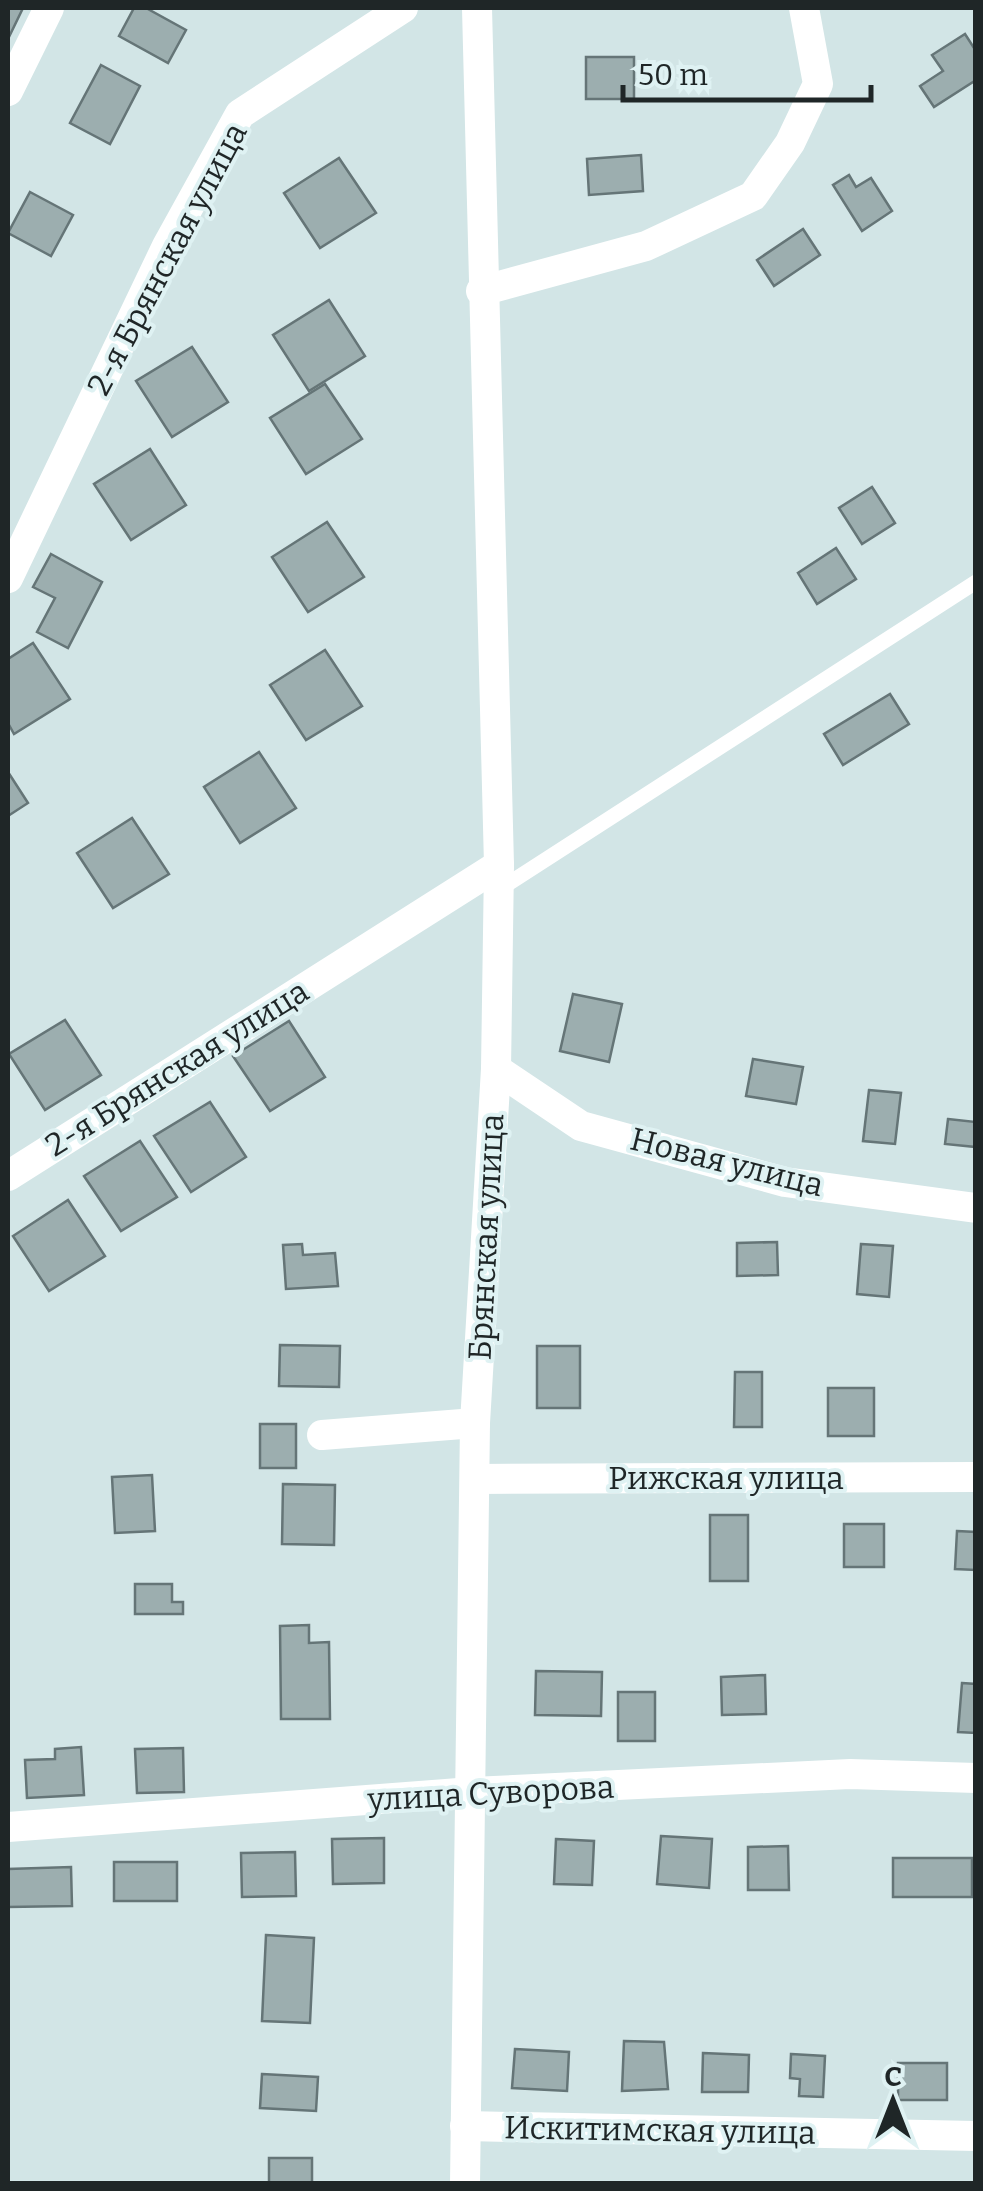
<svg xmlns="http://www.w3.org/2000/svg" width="983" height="2191" font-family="Bitter,serif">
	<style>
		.building { fill: #9caeaf; stroke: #657577; stroke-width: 2.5 }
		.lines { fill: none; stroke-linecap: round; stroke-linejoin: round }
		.service { stroke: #fff; stroke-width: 15 }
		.minor { stroke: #fff; stroke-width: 30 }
		.labels { text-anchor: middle; stroke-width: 8; stroke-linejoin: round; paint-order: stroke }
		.street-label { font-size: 32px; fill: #1f2627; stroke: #dff2f3 }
	</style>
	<rect width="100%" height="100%" fill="#d2e5e6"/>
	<g class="building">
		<polygon points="8,8 23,8 8,39"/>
		<polygon points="134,8 146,8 186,30 168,63 119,36"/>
		<polygon points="965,34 976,51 976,80 934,107 920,86 943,71 932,55"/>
		<rect x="586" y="57" width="48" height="42"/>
		<polygon points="101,65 140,86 110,144 70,123"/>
		<polygon points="641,155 643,191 589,195 587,159"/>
		<polygon points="339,158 376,213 320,248 284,193"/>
		<polygon points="849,175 856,187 871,178 892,211 862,231 833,185"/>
		<polygon points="30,192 73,215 51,256 8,233"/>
		<polygon points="803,229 820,255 774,286 757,260"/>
		<polygon points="329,300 365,356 309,391 273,335"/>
		<polygon points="192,347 228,402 172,437 136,381"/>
		<polygon points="325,384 362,439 306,474 270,418"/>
		<polygon points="150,449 186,505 131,540 94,484"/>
		<polygon points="872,487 895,523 862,544 839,508"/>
		<polygon points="327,522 364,577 308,612 272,557"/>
		<polygon points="836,548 856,579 817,604 798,573"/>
		<polygon points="51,554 102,582 68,648 37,632 55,598 33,587"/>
		<polygon points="33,643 70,699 14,734 8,723 8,659"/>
		<polygon points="325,650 362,706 306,740 270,685"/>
		<polygon points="890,694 909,724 843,765 824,734"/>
		<polygon points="259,752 296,808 240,843 204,787"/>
		<polygon points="8,772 28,803 8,816"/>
		<polygon points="132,818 169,874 113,908 77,853"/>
		<polygon points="573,994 622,1004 609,1062 560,1051"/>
		<polygon points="65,1020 101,1075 45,1110 9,1054"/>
		<polygon points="289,1021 325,1077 270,1111 233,1056"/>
		<polygon points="753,1059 803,1067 796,1104 746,1096"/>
		<polygon points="869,1090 901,1093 895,1144 863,1141"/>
		<polygon points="210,1102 246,1157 191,1192 154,1136"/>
		<polygon points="948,1119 976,1122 976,1147 945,1144"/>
		<polygon points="140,1141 177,1197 121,1231 84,1176"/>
		<polygon points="68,1200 105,1256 49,1291 13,1236"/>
		<polygon points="777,1242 778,1275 737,1276 737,1243"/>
		<polygon points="302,1244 303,1255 335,1253 338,1286 286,1289 283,1245"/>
		<polygon points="861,1244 893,1246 889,1297 857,1294"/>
		<polygon points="280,1345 340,1346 339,1387 279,1386"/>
		<rect x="537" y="1346" width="43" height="62"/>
		<polygon points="735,1372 762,1372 762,1427 734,1427"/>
		<rect x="828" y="1388" width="46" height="48"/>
		<rect x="260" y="1424" width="36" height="44"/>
		<polygon points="152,1475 155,1531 115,1533 112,1477"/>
		<polygon points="283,1484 335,1485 334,1545 282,1544"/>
		<rect x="710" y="1515" width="38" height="66"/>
		<rect x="844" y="1524" width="40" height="43"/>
		<polygon points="957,1531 976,1532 976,1570 955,1569"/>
		<polygon points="135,1584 172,1584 172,1602 183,1602 183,1614 135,1614"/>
		<polygon points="309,1625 309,1643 329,1642 330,1719 281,1719 280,1626"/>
		<polygon points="536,1671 602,1672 601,1716 535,1715"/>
		<polygon points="765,1675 766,1714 722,1715 721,1677"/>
		<polygon points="962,1683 976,1684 976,1733 958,1732"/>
		<rect x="618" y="1692" width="37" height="49"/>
		<polygon points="81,1747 84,1795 27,1798 25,1760 55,1759 55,1749"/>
		<polygon points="183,1748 184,1792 137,1793 135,1749"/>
		<polygon points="661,1836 712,1839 709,1888 657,1884"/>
		<polygon points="384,1838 384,1883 333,1884 332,1839"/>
		<polygon points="556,1839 594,1841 592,1885 554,1884"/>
		<polygon points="788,1846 789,1890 748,1890 748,1847"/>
		<polygon points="295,1852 296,1896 242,1897 241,1853"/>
		<rect x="893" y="1858" width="79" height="39"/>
		<rect x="114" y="1862" width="63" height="39"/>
		<polygon points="71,1867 72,1906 8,1907 8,1869"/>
		<polygon points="266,1935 314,1938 310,2023 262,2021"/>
		<polygon points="624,2041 664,2042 668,2089 622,2091"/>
		<polygon points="515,2049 569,2052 567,2091 512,2088"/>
		<polygon points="703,2053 749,2055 748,2092 702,2092"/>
		<polygon points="791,2054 825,2056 823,2097 799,2096 800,2079 790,2078"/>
		<rect x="898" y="2063" width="49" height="37"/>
		<polygon points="262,2074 318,2077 316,2111 260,2108"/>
		<rect x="269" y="2158" width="43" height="26"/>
	</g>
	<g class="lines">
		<polyline class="service" points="500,889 976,582"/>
		<g class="minor">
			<polyline points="8,91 49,8"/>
			<polyline points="481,291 646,246 753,196 790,143 818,84 804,8"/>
			<polyline points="8,578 167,246 240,114 403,8"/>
			<polyline points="496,1069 581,1126 785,1182 976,1208"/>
			<polyline points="8,1176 499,865"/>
			<polyline points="322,1435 475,1423"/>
			<polyline points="476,1479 976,1477"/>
			<polyline points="8,1827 472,1792 850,1774 976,1778"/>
			<polyline points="465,2126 976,2136"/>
			<polyline points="465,2184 475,1423 496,1069 499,865 477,8"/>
		</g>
	</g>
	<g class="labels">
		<g class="street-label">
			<text transform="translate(167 259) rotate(-62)" y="11">2-я Брянская улица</text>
			<text transform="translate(177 1068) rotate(-32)" y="11">2-я Брянская улица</text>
			<text transform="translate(727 1162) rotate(14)" y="11">Новая улица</text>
			<text transform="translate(486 1237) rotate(-87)" y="11">Брянская улица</text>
			<text x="726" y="1489">Рижская улица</text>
			<text transform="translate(491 1793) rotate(-3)" y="11">улица Суворова</text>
			<text transform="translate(660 2130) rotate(1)" y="11">Искитимская улица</text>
		</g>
	</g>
	<rect width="983" height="2191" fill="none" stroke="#1f2627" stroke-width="20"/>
	<g transform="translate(893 2101)" stroke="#dff2f3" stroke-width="8" paint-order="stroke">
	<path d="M0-8L18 38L0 25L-18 38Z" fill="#1f2627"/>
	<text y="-15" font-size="28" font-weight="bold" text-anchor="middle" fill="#1f2627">С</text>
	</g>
	<path d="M623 85v15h248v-15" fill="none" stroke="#1f2627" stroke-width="5"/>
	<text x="638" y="85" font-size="30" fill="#1f2627" stroke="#dff2f3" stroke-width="8" paint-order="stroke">50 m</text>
</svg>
